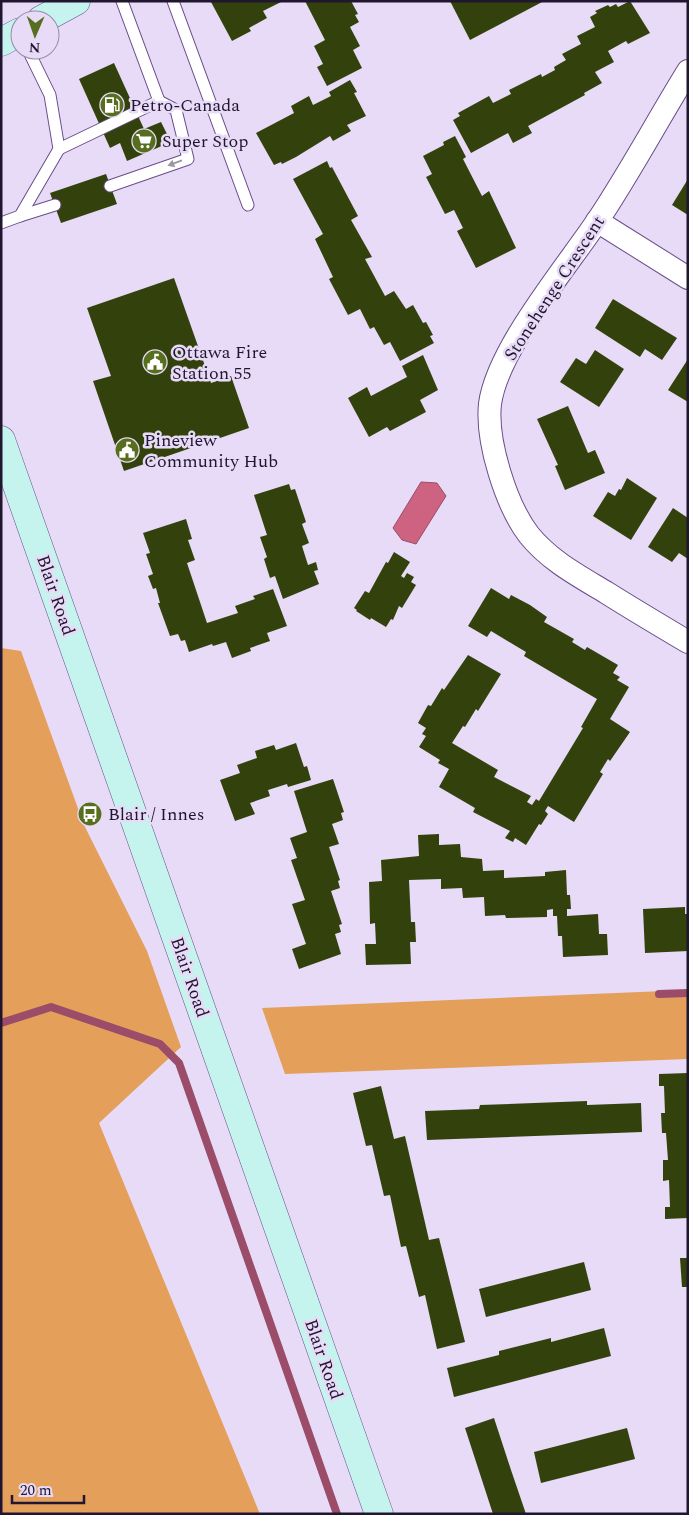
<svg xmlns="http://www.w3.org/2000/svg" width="689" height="1515" font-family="Spectral,serif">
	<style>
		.green { fill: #e49f5b }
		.water { fill: #ce6381; stroke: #9a4c68 }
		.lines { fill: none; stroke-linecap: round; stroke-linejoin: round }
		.stream { stroke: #9a4c68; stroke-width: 8 }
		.building { fill: #33420c }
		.service-casing { stroke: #694d89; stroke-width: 13 }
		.minor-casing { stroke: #694d89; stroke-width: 24 }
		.secondary-casing { stroke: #694d89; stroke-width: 29 }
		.service { stroke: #fff; stroke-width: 11 }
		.minor { stroke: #fff; stroke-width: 22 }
		.secondary { stroke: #c5f4ee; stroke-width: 28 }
		.oneway { fill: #9b96a1 }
		.labels { text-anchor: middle; stroke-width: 5; stroke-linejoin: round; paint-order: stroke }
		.poi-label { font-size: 18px; fill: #21162f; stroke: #e7dbf7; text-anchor: start }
		.street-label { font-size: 18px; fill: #21162f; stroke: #e7dbf7 }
	</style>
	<rect width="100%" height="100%" fill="#e7dbf7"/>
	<g class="green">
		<polygon points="1,648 21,651 84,825 147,951 181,1047 99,1123 260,1514 1,1514"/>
		<polygon points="688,990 688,1059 285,1074 262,1008"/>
	</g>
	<polygon class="water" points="421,482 437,483 446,496 416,544 402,540 393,528"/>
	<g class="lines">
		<g class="stream">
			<polyline points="659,994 688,993"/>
			<polyline points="1,1023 51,1007 160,1044 179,1063 337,1514"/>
		</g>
	</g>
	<g class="building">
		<polygon points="283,1 263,11 267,18 249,28 251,31 232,41 211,2"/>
		<polygon points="305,1 351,1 358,14 355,15 359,22 350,27 360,46 353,50 362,68 327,86 317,67 323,64 314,46 325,40"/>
		<polygon points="450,1 544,1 470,40"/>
		<polygon points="630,1 650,33 628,44 626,41 608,51 614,62 595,72 602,83 584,93 585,95 528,126 532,133 513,143 508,133 471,153 453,120 460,116 458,113 489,96 493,103 511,94 509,90 541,74 542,77 555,70 554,67 566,60 562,54 581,44 577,36 595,27 590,17 597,13 595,11 608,5 610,7 616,4 618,7"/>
		<polygon points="114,63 144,129 161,122 171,142 127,161 120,143 110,148 79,79"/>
		<polygon points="350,80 357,92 354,93 366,116 347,125 351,131 333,141 330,136 296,157 282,164 281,162 274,165 256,133 294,113 291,106 309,96 313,105 331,96 329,92"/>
		<polygon points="455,136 466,157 463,159 482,196 489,191 516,248 476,268 457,231 463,228 454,210 445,214 426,177 432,174 423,156 444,145 443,142"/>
		<polygon points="327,161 330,168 332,167 358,216 351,220 372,257 365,259 385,296 394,291 406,309 413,305 423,323 426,322 433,335 430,336 434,343 400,361 390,342 384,345 374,327 370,329 360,309 348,315 329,279 333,277 315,239 323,234 293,179"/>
		<polygon points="106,174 117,204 61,223 50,193"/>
		<polygon points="688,179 688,215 672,205"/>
		<polygon points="174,278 211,383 231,376 249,428 124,471 93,381 111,376 87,308"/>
		<polygon points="613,299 677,338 662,360 645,349 640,357 595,328"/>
		<polygon points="595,350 624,369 599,407 560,382 576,358 586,364"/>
		<polygon points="423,355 438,390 420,400 426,412 390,431 387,427 369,437 348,398 367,387 371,396 407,377 402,366"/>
		<polygon points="688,359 688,402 668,390"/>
		<polygon points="568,406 588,453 595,450 605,473 565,490 555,466 558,465 537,419"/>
		<polygon points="627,478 657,498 631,540 593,516 608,492 615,496 619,489 621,490"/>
		<polygon points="289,484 291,490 295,489 306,522 302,524 309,543 302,546 308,565 316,562 318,570 314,571 319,584 283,599 275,576 270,578 264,559 267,557 260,537 267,535 254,495"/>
		<polygon points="673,508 688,518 688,559 679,553 672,562 648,547"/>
		<polygon points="186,519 192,539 188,540 195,560 187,563 207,623 238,613 235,606 255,599 253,596 273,589 287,626 267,633 270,641 250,648 251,651 232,658 226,642 213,646 212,644 189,652 185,640 181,641 178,634 170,636 158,603 160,603 156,588 153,589 148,576 153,574 146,554 150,553 143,533"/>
		<polygon points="394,552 410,562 401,576 404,578 407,573 414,577 411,582 416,585 402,608 399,606 393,620 391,619 386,627 371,618 370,620 356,611 357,610 354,608 365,591 369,593 386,562 388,563"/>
		<polygon points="491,588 509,599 511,595 530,605 547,617 544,622 574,639 572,642 585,650 587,647 618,665 613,673 620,677 617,680 629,687 610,719 630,732 610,761 608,759 600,772 603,774 574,822 548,806 545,811 548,814 541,825 539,824 526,845 515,838 513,842 505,838 510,831 473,812 475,808 439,787 449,769 438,763 440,760 419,747 426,736 422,734 426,728 418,723 428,705 431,706 442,688 444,690 468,655 501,674 478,711 476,709 465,727 463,726 452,743 498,770 494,777 531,796 527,802 532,805 536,799 539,801 583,728 581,727 597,699 524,656 526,652 491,631 487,637 468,626"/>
		<polygon points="296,743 304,767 307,766 311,780 288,787 287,784 268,790 270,796 250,803 255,814 235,821 220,780 240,773 237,765 257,758 255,751 274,745 276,750"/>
		<polygon points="333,779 344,812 341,813 343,820 332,824 339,844 329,847 340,880 338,881 340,888 331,891 342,924 339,925 341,932 335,934 341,954 299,969 292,949 306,944 292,904 305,900 291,860 297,858 290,838 307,832 294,791"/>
		<polygon points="439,834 439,845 460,844 461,857 482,859 483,871 504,870 504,878 545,876 545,872 566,870 567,895 570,895 571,909 567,909 567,916 598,914 599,934 607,934 608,955 563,957 562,936 558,936 557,916 553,916 553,909 547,910 547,917 506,918 505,915 485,916 484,897 463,898 462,888 441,889 441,879 409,880 411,922 415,922 416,942 410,942 411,964 366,965 365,944 376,944 375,923 370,924 369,882 382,881 381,860 419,856 418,835"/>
		<polygon points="685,907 685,914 688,914 688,951 645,953 643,909"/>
		<polygon points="688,1073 688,1218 665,1219 665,1207 670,1207 669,1180 663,1181 663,1160 668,1160 666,1133 662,1133 661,1113 665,1113 664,1086 659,1086 659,1074"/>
		<polygon points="381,1086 394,1139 405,1136 429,1240 439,1238 465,1342 437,1349 425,1295 419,1297 406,1246 401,1247 390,1195 384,1196 372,1145 366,1146 353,1093"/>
		<polygon points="587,1101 587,1105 641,1103 642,1132 427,1140 425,1111 479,1109 480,1105"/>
		<polygon points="680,1258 688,1258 688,1287 682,1287"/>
		<polygon points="584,1262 591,1290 486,1317 479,1289"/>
		<polygon points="604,1328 611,1356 454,1397 447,1368 499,1355 499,1351 551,1338 551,1342"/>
		<polygon points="494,1418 511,1470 526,1514 493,1514 465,1428"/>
		<polygon points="627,1428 635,1459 541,1483 534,1452"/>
	</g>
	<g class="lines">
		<defs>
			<g id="service">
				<polyline points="173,1 248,205"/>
				<polyline points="59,149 159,101 122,1"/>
				<polyline points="110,186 188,159 176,110 159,101"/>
				<polyline points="20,216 55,205"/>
				<polyline points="1,223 20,216 59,149 50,95 28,50"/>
			</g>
			<g id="minor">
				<path d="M688,71C657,121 629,174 596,223C565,269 497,350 490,404C486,441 506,505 529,535C550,561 579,576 607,593C634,610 661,626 688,642"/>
				<polyline points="597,221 688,278"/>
			</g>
			<g id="secondary">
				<polyline points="41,20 76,1"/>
				<polyline points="1,42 20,32"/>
				<polyline points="1,440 379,1514"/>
			</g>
		</defs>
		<use href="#service" class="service-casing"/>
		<use href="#minor" class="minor-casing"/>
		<use href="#secondary" class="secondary-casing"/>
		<use href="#service" class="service"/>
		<use href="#minor" class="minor"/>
		<use href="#secondary" class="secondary"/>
	</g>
	<defs><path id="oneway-solid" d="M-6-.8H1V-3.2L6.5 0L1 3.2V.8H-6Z" transform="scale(1.25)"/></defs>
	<use class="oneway" href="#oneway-solid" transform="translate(175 163) rotate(160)"/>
	<defs>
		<symbol id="fuel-disc" viewBox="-11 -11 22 22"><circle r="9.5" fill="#586e1f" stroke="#e7dbf7"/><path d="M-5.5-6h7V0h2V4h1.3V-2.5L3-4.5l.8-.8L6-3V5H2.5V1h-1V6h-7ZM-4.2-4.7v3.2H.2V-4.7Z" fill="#fff"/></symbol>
		<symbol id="supermarket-disc" viewBox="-11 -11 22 22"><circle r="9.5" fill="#586e1f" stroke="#e7dbf7"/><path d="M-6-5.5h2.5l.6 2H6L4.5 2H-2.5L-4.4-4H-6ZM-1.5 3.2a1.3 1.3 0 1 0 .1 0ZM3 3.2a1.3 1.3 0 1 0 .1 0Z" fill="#fff"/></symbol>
		<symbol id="civic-disc" viewBox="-11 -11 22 22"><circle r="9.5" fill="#586e1f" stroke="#e7dbf7"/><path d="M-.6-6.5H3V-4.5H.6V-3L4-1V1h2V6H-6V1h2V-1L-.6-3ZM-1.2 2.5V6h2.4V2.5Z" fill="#fff"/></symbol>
		<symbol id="bus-disc" viewBox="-11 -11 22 22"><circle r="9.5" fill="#586e1f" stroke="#e7dbf7"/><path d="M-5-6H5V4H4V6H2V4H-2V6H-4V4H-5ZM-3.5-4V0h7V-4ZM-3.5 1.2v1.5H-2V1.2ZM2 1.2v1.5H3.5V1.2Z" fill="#fff"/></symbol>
	</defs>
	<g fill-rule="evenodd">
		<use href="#fuel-disc" x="98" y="91" width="28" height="28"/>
		<use href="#supermarket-disc" x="130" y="127" width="28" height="28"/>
		<use href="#civic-disc" x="141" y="348" width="28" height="28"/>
		<use href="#civic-disc" x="113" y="436" width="28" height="28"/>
		<use href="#bus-disc" x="76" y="800" width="28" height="28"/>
	</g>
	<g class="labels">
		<g class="poi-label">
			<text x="130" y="111">Petro-Canada</text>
			<text x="162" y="147">Super Stop</text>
			<text x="172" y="358">Ottawa Fire<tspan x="172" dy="21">Station 55</tspan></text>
			<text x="144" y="446">Pineview<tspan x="144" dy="21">Community Hub</tspan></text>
			<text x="108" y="820">Blair / Innes</text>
		</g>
		<g class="street-label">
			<text transform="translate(554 288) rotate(-57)" y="6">Stonehenge Crescent</text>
			<text transform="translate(56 595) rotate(71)" y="6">Blair Road</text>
			<text transform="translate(190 977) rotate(71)" y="6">Blair Road</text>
			<text transform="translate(324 1359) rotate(71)" y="6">Blair Road</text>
		</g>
	</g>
	<rect width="689" height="1515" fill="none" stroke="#21162f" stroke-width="5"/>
	<g transform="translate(35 35) rotate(182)"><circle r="24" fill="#e7dbf7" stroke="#988ca7"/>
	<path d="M0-4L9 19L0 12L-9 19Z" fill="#586e1f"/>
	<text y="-8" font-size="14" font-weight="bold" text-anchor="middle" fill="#21162f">N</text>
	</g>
	<path d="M12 1495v8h72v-8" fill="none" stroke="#21162f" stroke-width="2.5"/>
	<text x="20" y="1495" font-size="15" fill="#21162f" stroke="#e7dbf7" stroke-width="4" paint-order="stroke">20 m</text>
</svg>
